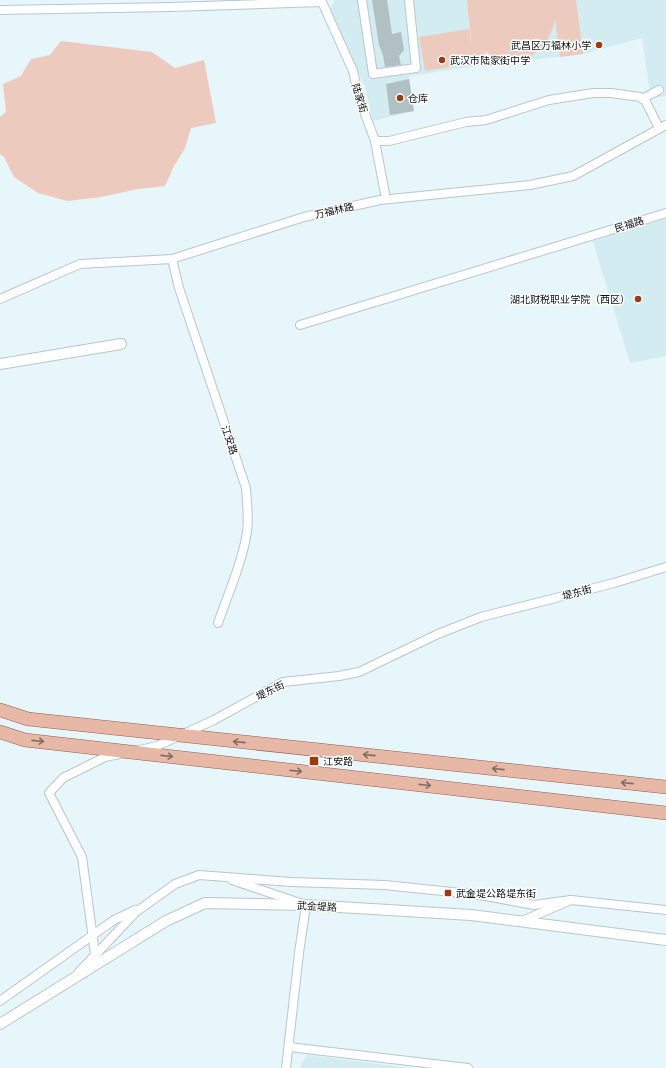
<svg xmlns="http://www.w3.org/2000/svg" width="666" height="1068" font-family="Helvetica,'Noto Sans SC',sans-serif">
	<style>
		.built { fill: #d2ecf1 }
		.green { fill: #eccabe }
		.building { fill: #b0c0c3 }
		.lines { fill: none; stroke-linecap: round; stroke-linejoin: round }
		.minor-casing { stroke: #b7c7ca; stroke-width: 10 }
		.tertiary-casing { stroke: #b7c7ca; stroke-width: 12 }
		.primary-casing { stroke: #905e4c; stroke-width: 14 }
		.minor { stroke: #fff; stroke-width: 8 }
		.tertiary { stroke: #fff; stroke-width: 10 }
		.primary { stroke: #e8b8a7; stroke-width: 13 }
		.oneway { stroke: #846c63 }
		.poi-dot { fill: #9f3910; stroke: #fff; stroke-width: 1.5 }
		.labels { text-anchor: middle; stroke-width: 3; stroke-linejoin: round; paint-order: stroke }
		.poi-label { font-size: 10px; fill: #090f10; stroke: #fff; text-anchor: start }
		.street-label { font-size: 10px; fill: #090f10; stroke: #fff }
	</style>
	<rect width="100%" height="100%" fill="#e6f6fa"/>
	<g class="built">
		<polygon points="335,0 666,0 666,96 651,98 642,38 583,54 477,66 409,76 414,111 373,121 365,87 330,9"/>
		<polygon points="666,218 666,356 630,363 593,241"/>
		<polygon points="307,1055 410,1068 300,1068"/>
	</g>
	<g class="green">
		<path d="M467,0H576L583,54L560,57L555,19C550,45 531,66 502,59C496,58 490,54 485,51L486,61L425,71L419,37L469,29L472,49Z"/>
		<polygon points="61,41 152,52 175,68 204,60 216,123 191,128 185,148 174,166 165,186 138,189 101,197 68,201 38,193 14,177 4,157 0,154 0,117 6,112 3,84 21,76 31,59 50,55"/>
	</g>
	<g class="building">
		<polygon points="372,0 387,0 392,34 401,32 404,50 399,56 401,65 385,67 383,55 379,45"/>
		<polygon points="409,79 414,111 390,115 386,84"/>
	</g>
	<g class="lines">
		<defs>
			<g id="minor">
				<polyline points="362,0 373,74 416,68 409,0"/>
				<polyline points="322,2 353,71 359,98 375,141 386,199"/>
				<polyline points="0,10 171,7 322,2 322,0"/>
				<polyline points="642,99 659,90"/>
				<polyline points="375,141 389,141 466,122 486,120 549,100 593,93 611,93 640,97 645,100 659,128"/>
				<path d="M172,259L179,288L246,488C247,503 249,518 247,532C242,563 228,594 218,623"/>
				<polyline points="0,299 80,264 172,259 304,217 380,200 530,185 573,176 666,125"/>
				<polyline points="300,325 666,213"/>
				<polyline points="140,750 157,746 214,720 283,682 339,676 359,672 438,634 481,617 614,583 666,567"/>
				<polyline points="232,880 306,905 299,953 286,1068"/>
				<polyline points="522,921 571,900 666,910"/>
				<polyline points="95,954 82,857 49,793 63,778 105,757 119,754"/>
				<polyline points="78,973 136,912 175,884 199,875 292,882 385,885 480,895 534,905 571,900"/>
				<polyline points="0,1001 114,920 135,910"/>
				<polyline points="289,1047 468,1068"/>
			</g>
			<g id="tertiary">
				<polyline points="0,364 121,344"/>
				<polyline points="0,1024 166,921 205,903 306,905 471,915 666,940"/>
			</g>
			<g id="primary">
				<polyline points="0,710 28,719 666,787"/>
				<polyline points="0,732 25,740 666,813"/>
			</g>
		</defs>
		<use href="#minor" class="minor-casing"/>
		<use href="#tertiary" class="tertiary-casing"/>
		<use href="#primary" class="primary-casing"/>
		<use href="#minor" class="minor"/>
		<use href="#tertiary" class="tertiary"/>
		<use href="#primary" class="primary"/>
	</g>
	<defs><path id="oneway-shaft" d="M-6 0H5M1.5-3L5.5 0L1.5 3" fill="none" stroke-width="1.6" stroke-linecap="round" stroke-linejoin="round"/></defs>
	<g class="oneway">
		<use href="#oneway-shaft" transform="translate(38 741) rotate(6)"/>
		<use href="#oneway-shaft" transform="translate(239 742) rotate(-174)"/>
		<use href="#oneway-shaft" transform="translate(369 755) rotate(-174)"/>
		<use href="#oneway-shaft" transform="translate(167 756) rotate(6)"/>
		<use href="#oneway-shaft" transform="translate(498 769) rotate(-174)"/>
		<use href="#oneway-shaft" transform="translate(296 771) rotate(6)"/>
		<use href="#oneway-shaft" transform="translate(627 783) rotate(-174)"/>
		<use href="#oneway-shaft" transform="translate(425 785) rotate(6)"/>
	</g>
	<g class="poi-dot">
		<circle cx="599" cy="45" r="4"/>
		<circle cx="442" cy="60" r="4"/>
		<circle cx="400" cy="98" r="4"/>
		<circle cx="638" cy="299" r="4"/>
		<rect x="309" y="756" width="10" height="10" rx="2"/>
		<rect x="444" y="889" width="8" height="8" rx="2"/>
	</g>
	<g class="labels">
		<g class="poi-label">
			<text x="591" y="49" text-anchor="end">武昌区万福林小学</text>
			<text x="450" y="64">武汉市陆家街中学</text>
			<text x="408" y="102">仓库</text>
			<text x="630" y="303" text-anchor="end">湖北财税职业学院（西区）</text>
			<text x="323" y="765">江安路</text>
			<text x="456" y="897">武金堤公路堤东街</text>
		</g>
		<g class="street-label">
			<text transform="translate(360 98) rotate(73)" y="4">陆家街</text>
			<text transform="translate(334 210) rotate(-13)" y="4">万福林路</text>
			<text transform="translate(629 224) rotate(-17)" y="4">民福路</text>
			<text transform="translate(230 440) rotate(72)" y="4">江安路</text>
			<text transform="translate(577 592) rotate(-15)" y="4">堤东街</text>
			<text transform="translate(270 690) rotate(-26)" y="4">堤东街</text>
			<text transform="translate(317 906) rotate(3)" y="4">武金堤路</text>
		</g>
	</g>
</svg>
